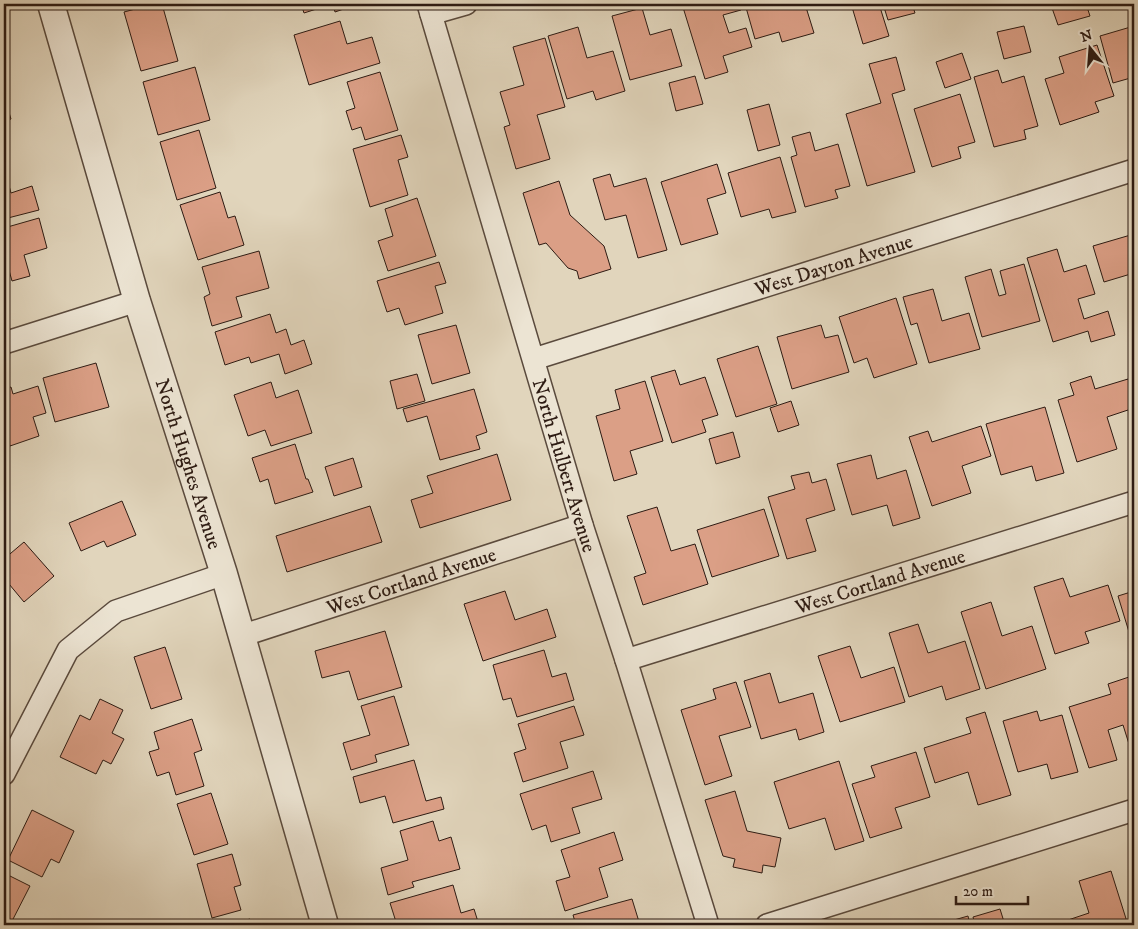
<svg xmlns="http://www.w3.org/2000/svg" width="1138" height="929" font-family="'IM FELL DW Pica',serif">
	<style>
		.building { fill: #db9f86; stroke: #2d1b13 }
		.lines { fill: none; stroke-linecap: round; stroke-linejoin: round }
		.minor-casing { stroke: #5a4a3d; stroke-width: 24 }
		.tertiary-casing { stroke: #5a4a3d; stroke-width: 29 }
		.minor { stroke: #ece4d3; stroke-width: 21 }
		.tertiary { stroke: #ece4d3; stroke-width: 26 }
		.labels { text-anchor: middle; stroke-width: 5; stroke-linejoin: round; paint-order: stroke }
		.street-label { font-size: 20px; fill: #2d1b13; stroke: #ece4d3 }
	</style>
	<rect width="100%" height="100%" fill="#e1d5bc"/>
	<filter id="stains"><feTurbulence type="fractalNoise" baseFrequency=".004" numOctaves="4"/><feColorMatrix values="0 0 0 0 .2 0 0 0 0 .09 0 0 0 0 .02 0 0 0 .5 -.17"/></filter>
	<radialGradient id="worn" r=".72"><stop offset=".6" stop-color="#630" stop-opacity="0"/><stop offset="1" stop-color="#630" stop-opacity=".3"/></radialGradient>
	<g class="building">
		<polygon points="154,4 162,4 178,61 141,71 124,12"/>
		<polygon points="301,4 332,4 304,13"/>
		<polygon points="333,4 358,4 335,12"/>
		<polygon points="682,4 739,4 741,10 723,15 729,33 746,28 752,47 723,56 728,72 705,79"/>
		<polygon points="745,4 805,4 814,33 782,42 779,32 755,39"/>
		<polygon points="862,4 879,4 889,36 863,44 852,7"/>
		<polygon points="883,4 912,4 915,13 888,20"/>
		<polygon points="988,4 1005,4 989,9"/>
		<polygon points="1066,4 1086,4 1090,16 1058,25 1052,8"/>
		<polygon points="642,8 650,35 671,29 682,66 630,80 612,16"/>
		<polygon points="340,21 347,44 372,37 380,63 309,85 294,35"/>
		<polygon points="1024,26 1031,52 1004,59 997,32"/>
		<polygon points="1134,26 1134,77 1113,83 1100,36"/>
		<polygon points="578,27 587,58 613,51 625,91 596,100 593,91 567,99 548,36"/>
		<polygon points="545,38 565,107 537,115 550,159 516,169 504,127 510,125 500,92 524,85 513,47"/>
		<polygon points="1097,45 1114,96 1095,102 1099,112 1060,125 1045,79 1064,73 1059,57"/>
		<polygon points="962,53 971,79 945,88 936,62"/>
		<polygon points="896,57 905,90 892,94 915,172 867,186 846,114 881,103 869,64"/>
		<polygon points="195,67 210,120 158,135 143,82"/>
		<polygon points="998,70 1002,83 1024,76 1038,126 1024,130 1026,139 994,147 974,77"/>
		<polygon points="380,72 398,130 365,140 361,127 352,130 346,111 355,108 347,82"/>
		<polygon points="695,76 703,104 676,111 669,83"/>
		<polygon points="960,94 975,142 958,147 961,158 932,167 914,109"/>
		<polygon points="4,96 11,119 4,122"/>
		<polygon points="769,104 780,145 758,151 747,110"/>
		<polygon points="199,130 216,188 177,200 160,142"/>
		<polygon points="810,132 815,151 838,144 850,186 835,190 838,198 805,207 791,157 797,155 792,137"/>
		<polygon points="401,135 408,157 398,160 408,195 370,207 353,149"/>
		<polygon points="780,157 796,212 772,218 769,209 741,217 728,173"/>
		<polygon points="717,164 726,193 707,199 718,234 681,245 661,182"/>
		<polygon points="4,167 11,193 32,186 39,210 4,219"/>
		<polygon points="610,174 614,187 646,178 667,250 638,258 626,215 605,220 593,179"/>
		<polygon points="559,181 570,215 604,246 611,269 579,279 577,271 568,268 546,243 539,245 523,193"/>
		<polygon points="220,192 228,218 235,216 244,245 198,260 180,205"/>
		<polygon points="417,198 436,256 388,271 378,241 393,236 385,209"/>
		<polygon points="39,218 47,248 24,255 30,276 12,281 7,263 4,264 4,228"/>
		<polygon points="1134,234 1134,273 1104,282 1093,246"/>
		<polygon points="1057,249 1064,272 1086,265 1095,294 1078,299 1084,319 1108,311 1115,335 1091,342 1088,331 1053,342 1027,258"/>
		<polygon points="259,251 269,288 236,297 242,317 212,326 204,297 210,294 202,267"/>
		<polygon points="439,262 446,283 435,286 443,313 405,325 399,308 387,312 377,281"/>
		<polygon points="1024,264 1040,321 982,337 965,277 991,269 999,296 1006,294 1000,271"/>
		<polygon points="933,289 942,321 969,313 980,349 929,363 917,323 911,325 903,297"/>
		<polygon points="896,298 917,364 874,378 867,358 854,363 839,317"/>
		<polygon points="270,314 276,333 286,329 291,345 304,340 312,364 285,374 279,354 251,363 249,357 225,365 215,332"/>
		<polygon points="456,325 470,373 432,384 418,335"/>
		<polygon points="821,325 825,338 838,335 849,372 792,389 777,337"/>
		<polygon points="758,346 777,404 736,417 717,359"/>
		<polygon points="96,363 109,407 55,422 43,378"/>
		<polygon points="675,370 680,385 705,377 718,415 702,420 706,432 672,443 651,377"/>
		<polygon points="417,374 425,401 397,409 390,381"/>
		<polygon points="1091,376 1095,389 1128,379 1134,397 1134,408 1107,417 1117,449 1077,462 1058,400 1074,395 1070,383"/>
		<polygon points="645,381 663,441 630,451 637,474 614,481 596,416 620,409 615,390"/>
		<polygon points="271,382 276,398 298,390 312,433 271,446 265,430 248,436 234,395"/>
		<polygon points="38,386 46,413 33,417 39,436 10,446 5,430 4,430 4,389 11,387 13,394"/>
		<polygon points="474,389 487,432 476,436 480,449 440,460 427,416 407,422 403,409"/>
		<polygon points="791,401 799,425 778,432 770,408"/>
		<polygon points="1045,407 1064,473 1036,481 1032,466 1001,475 986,424"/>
		<polygon points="981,426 991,456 962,466 971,493 932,506 909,437 928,431 932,442"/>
		<polygon points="733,432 740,457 716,464 709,439"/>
		<polygon points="295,444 306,479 308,479 313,492 275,504 268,479 260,482 252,458"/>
		<polygon points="497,454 511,500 420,528 411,500 433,493 427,476"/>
		<polygon points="871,455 877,479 906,470 920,518 893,526 887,505 852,515 837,464"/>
		<polygon points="353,458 362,487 334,496 325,467"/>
		<polygon points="809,472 812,483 826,479 835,510 806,519 816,551 787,559 768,497 795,489 791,476"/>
		<polygon points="122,501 136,535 107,547 104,541 81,551 69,523"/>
		<polygon points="370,506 382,542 287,572 276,536"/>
		<polygon points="657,507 671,551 695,544 708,584 643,605 634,577 646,573 627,516"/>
		<polygon points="764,509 779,556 712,577 697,530"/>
		<polygon points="24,542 54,576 24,602 4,578 4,559"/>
		<polygon points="1063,578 1070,597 1108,585 1120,621 1085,632 1089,643 1055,654 1034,587"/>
		<polygon points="505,591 515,620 547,609 556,637 483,661 464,604"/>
		<polygon points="1134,591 1134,631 1129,632 1118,596"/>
		<polygon points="991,602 1002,636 1032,626 1046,669 986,689 961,612"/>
		<polygon points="918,624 928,653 965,641 980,689 946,700 942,686 909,697 889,633"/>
		<polygon points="385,631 402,687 358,700 349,671 322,678 315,651"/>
		<polygon points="850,646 861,678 894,667 905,702 840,722 818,656"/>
		<polygon points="165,647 182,699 151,709 134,657"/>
		<polygon points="544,650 552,677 566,673 574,700 517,717 511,698 503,700 493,665"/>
		<polygon points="770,673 779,703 813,693 824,732 799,740 796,729 761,739 744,681"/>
		<polygon points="1132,676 1134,682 1134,742 1129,744 1123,725 1108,730 1117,760 1089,768 1069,707 1111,694 1108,684"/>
		<polygon points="736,682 751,727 719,736 732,776 705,785 681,710 716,699 713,689"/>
		<polygon points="394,696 409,745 375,755 377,762 351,770 343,743 370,735 361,706"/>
		<polygon points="100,699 123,710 112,733 124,739 111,764 103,760 96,774 60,757 80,715 90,720"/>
		<polygon points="574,706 584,735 560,742 568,768 523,782 514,753 526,749 518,724"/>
		<polygon points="1037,711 1040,721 1062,715 1078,772 1051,779 1047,764 1018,772 1003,721"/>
		<polygon points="985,712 1011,795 978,805 968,772 935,783 924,748 971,733 966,718"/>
		<polygon points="192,719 202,750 194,753 204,786 176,795 169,772 157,776 149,752 159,749 154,732"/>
		<polygon points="916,752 930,797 895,808 902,828 870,838 852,784 875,777 871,766"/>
		<polygon points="414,760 426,801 441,797 444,809 393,823 385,796 360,803 353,777"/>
		<polygon points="839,761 864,841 835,850 825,818 789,829 774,782"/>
		<polygon points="593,771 602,799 572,808 580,833 551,842 546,825 532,830 520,794"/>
		<polygon points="735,791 747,831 781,838 775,867 763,865 762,873 733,867 735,859 723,856 705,800"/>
		<polygon points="211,793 228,844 194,855 177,804"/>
		<polygon points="32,810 74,831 59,863 51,859 42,877 8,860"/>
		<polygon points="433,821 439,841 451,837 460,869 412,882 414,887 388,895 381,868 408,860 400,831"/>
		<polygon points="614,832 623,860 599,868 608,897 565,911 556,881 570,877 561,850"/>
		<polygon points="232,854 241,885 234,887 241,910 212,918 197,864"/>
		<polygon points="1111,871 1128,925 1056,925 1056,924 1089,913 1079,881"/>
		<polygon points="6,874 30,886 10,925 4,925 4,879"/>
		<polygon points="453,885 461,913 474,909 479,925 426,925 425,921 409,925 397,925 390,903"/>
		<polygon points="1134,888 1134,905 1129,889"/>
		<polygon points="632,899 640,925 576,925 573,915"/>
		<polygon points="1000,909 1005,925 975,925 973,917"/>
		<polygon points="968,916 970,925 940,925 940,924"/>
		<polygon points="250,919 252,925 227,925"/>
	</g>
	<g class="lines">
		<defs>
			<g id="minor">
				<path id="s1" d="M428,4L582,525L626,660L708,925"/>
				<polyline points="431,14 466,4"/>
				<polyline points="4,343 137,301"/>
				<path id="s2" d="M534,359L1134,170"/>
				<path id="s3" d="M241,636L582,525"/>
				<path id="s4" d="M626,660L1134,502"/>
				<polyline points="4,774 68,650 116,611 224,574"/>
				<polyline points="767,925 1134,810"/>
			</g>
			<g id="tertiary">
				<path id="s5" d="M51,4L137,301L224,574L325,925"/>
			</g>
		</defs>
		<use href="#minor" class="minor-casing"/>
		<use href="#tertiary" class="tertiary-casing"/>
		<use href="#minor" class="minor"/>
		<use href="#tertiary" class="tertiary"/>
	</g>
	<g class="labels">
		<g class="street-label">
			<text dy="7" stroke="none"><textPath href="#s2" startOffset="314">West Dayton Avenue</textPath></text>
			<text dy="7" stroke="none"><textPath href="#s5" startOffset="480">North Hughes Avenue</textPath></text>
			<text dy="7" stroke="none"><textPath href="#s1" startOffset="481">North Hulbert Avenue</textPath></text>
			<text dy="7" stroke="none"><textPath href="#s3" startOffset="179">West Cortland Avenue</textPath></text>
			<text dy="7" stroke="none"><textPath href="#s4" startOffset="266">West Cortland Avenue</textPath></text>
		</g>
	</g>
	<rect width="1138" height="929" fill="none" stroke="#e1d5bc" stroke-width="20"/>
	<rect x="5" y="5" width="1128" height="919" fill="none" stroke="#2d1b13" stroke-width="2.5"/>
	<rect x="10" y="10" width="1118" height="909" fill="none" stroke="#2d1b13"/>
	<g transform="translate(1090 48) rotate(343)" stroke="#ece4d3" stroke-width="4" paint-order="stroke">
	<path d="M0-4L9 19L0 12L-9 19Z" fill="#2d1b13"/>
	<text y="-8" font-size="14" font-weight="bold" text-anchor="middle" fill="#2d1b13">N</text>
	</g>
	<path d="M956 896v8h72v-8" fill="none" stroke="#2d1b13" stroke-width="2.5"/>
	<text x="963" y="896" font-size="15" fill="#2d1b13" stroke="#ece4d3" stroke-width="4" paint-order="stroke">20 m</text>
	<rect width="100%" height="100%" filter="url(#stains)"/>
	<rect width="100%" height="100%" fill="url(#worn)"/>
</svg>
